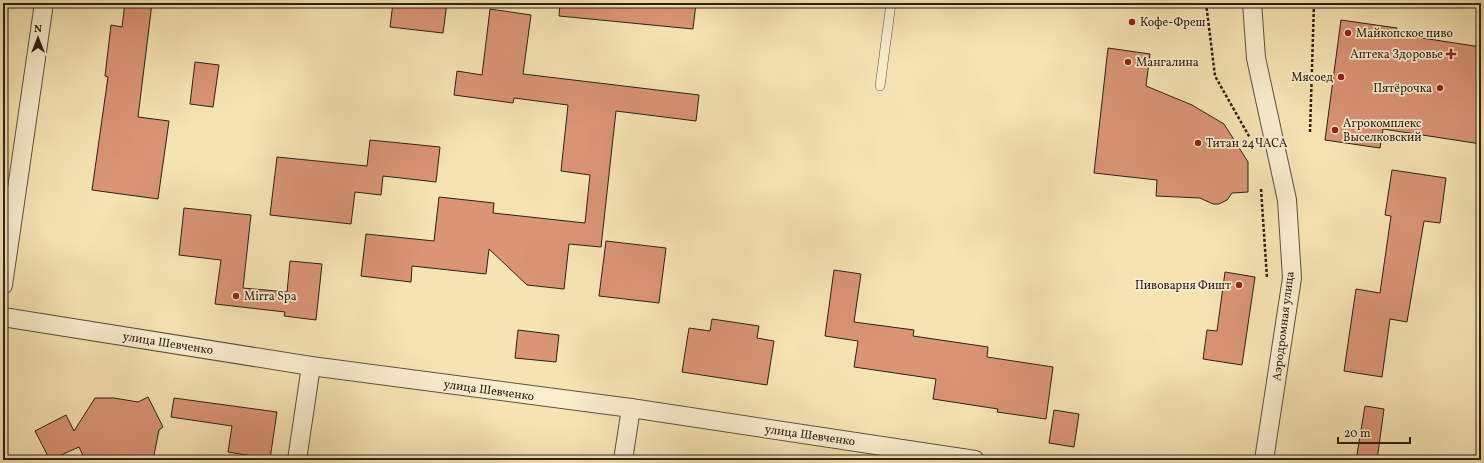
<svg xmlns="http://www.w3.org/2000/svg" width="1484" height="463" font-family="Vollkorn,serif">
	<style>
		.building { fill: #da9476; stroke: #2b2116 }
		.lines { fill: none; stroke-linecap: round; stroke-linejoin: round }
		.lane-casing { stroke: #5e523d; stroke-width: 10 }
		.street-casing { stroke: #5e523d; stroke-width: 20 }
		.path { stroke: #2b2116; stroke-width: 2.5; stroke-dasharray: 3 2; stroke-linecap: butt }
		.lane { stroke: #f9edce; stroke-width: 9 }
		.street { stroke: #f9edce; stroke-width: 18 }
		.poi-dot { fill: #8f2418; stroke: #f9edce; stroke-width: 1.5 }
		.labels { text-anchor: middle; stroke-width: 3.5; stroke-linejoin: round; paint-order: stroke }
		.poi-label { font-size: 12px; fill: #2b2116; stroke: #f9edce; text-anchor: start }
		.street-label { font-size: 12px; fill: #2b2116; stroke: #f9edce }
	</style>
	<rect width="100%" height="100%" fill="#f6e3b3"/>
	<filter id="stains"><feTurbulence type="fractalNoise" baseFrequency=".005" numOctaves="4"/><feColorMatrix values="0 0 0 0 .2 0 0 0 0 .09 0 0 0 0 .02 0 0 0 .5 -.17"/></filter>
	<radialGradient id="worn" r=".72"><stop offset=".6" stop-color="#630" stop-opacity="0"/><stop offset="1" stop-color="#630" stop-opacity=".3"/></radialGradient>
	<g class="building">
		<polygon points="125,3 152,3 138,117 169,121 158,199 92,190 108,77 105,76 111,25 122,27"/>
		<polygon points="393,3 447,3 443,33 390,27"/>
		<polygon points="560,3 696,3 693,29 559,16"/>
		<polygon points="490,9 531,15 523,74 699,95 696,121 616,111 601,247 569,244 564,289 527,285 489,249 486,274 412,266 411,282 361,276 366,234 434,241 439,197 494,203 493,213 585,223 590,175 561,171 568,105 514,98 513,103 454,95 457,71 482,75"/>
		<polygon points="1341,20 1397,28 1396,34 1481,47 1481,144 1383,129 1380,148 1325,140"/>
		<polygon points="1108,48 1150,54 1146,86 1192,105 1224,124 1248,162 1248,192 1232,193 1227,200 1219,204 1213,204 1200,198 1156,196 1157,180 1094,173"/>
		<polygon points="195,62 219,65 213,107 190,104"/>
		<polygon points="370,140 440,147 436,182 383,176 381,195 355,192 351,224 270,215 277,157 367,166"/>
		<polygon points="1392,170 1446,178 1440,223 1424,221 1407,322 1390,319 1382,377 1344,371 1356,289 1380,293 1391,216 1385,215"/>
		<polygon points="184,208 251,215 243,288 287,292 290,261 322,264 316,320 284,316 285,312 215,304 221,260 179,255"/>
		<polygon points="606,241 666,248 659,303 599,296"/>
		<polygon points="834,270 861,274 854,322 914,330 913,336 988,347 987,357 1053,367 1046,419 997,412 998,409 933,399 936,379 854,367 858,341 825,336"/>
		<polygon points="1225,272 1255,277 1242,365 1203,359 1207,330 1217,331"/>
		<polygon points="712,319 759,326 757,338 774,341 767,385 682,372 689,328 710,331"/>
		<polygon points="518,330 559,335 556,362 515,358"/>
		<polygon points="148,397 163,427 159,430 153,460 85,460 79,447 50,460 35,431 66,415 74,431 95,398 114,398 138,402"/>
		<polygon points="174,398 277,412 270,459 228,452 232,426 171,417"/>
		<polygon points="1365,406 1384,409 1377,460 1356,460"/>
		<polygon points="1054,410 1079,414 1074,447 1049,443"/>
	</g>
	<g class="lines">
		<defs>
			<polyline id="lane" points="880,86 891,3"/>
			<g id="street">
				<polyline points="1252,3 1256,58 1287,200 1292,278 1264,460"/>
				<polyline points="3,285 44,3"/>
				<polyline points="3,317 311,366 631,408 975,460"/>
				<polyline points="297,460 311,366"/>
				<polyline points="623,460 631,408"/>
			</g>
		</defs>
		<use href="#lane" class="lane-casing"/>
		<use href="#street" class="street-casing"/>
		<g class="path">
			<polyline points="1206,3 1215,76 1250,138"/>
			<polyline points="1310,132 1314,3"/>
			<polyline points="1261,189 1267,278"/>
		</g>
		<use href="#lane" class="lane"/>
		<use href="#street" class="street"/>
	</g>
	<g class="poi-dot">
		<circle cx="1132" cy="22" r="4"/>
		<circle cx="1348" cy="33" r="4"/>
		<path d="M1449 48h4v4h4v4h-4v4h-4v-4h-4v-4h4z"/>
		<circle cx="1128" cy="62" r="4"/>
		<circle cx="1341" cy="77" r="4"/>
		<circle cx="1440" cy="88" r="4"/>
		<circle cx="1335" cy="130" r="4"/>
		<circle cx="1198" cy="143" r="4"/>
		<circle cx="1239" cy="285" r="4"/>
		<circle cx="236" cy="296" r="4"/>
	</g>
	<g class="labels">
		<g class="poi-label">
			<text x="1140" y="26">Кофе-Фреш</text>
			<text x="1356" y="37">Майкопское пиво</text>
			<text x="1443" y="58" text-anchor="end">Аптека Здоровье</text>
			<text x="1136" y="66">Мангалина</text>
			<text x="1333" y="81" text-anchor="end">Мясоед</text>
			<text x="1432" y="92" text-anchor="end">Пятёрочка</text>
			<text x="1343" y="127">Агрокомплекс<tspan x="1343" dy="14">Выселковский</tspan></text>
			<text x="1206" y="147">Титан 24ЧАСА</text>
			<text x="1231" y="289" text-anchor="end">Пивоварня Фишт</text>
			<text x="244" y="300">Mirra Spa</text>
		</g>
		<g class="street-label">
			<text transform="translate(1283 326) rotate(-83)" y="4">Аэродромная улица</text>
			<text transform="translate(168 343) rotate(9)" y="4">улица Шевченко</text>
			<text transform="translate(489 390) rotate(8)" y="4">улица Шевченко</text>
			<text transform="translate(810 435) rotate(8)" y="4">улица Шевченко</text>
		</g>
	</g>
	<rect width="1484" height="463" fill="none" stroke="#f6e3b3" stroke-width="16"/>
	<rect x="4" y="4" width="1476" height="455" fill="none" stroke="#2b2116" stroke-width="2"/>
	<rect x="8" y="8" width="1468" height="447" fill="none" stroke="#2b2116"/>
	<g transform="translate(38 38)" stroke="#f9edce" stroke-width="3" paint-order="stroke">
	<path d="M0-3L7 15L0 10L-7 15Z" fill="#2b2116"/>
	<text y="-6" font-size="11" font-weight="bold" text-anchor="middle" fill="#2b2116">N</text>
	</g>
	<path d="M1338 437v6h72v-6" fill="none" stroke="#2b2116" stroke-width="2"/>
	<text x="1344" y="437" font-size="12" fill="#2b2116" stroke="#f9edce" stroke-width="3" paint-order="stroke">20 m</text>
	<rect width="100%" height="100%" filter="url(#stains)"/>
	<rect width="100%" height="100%" fill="url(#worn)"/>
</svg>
